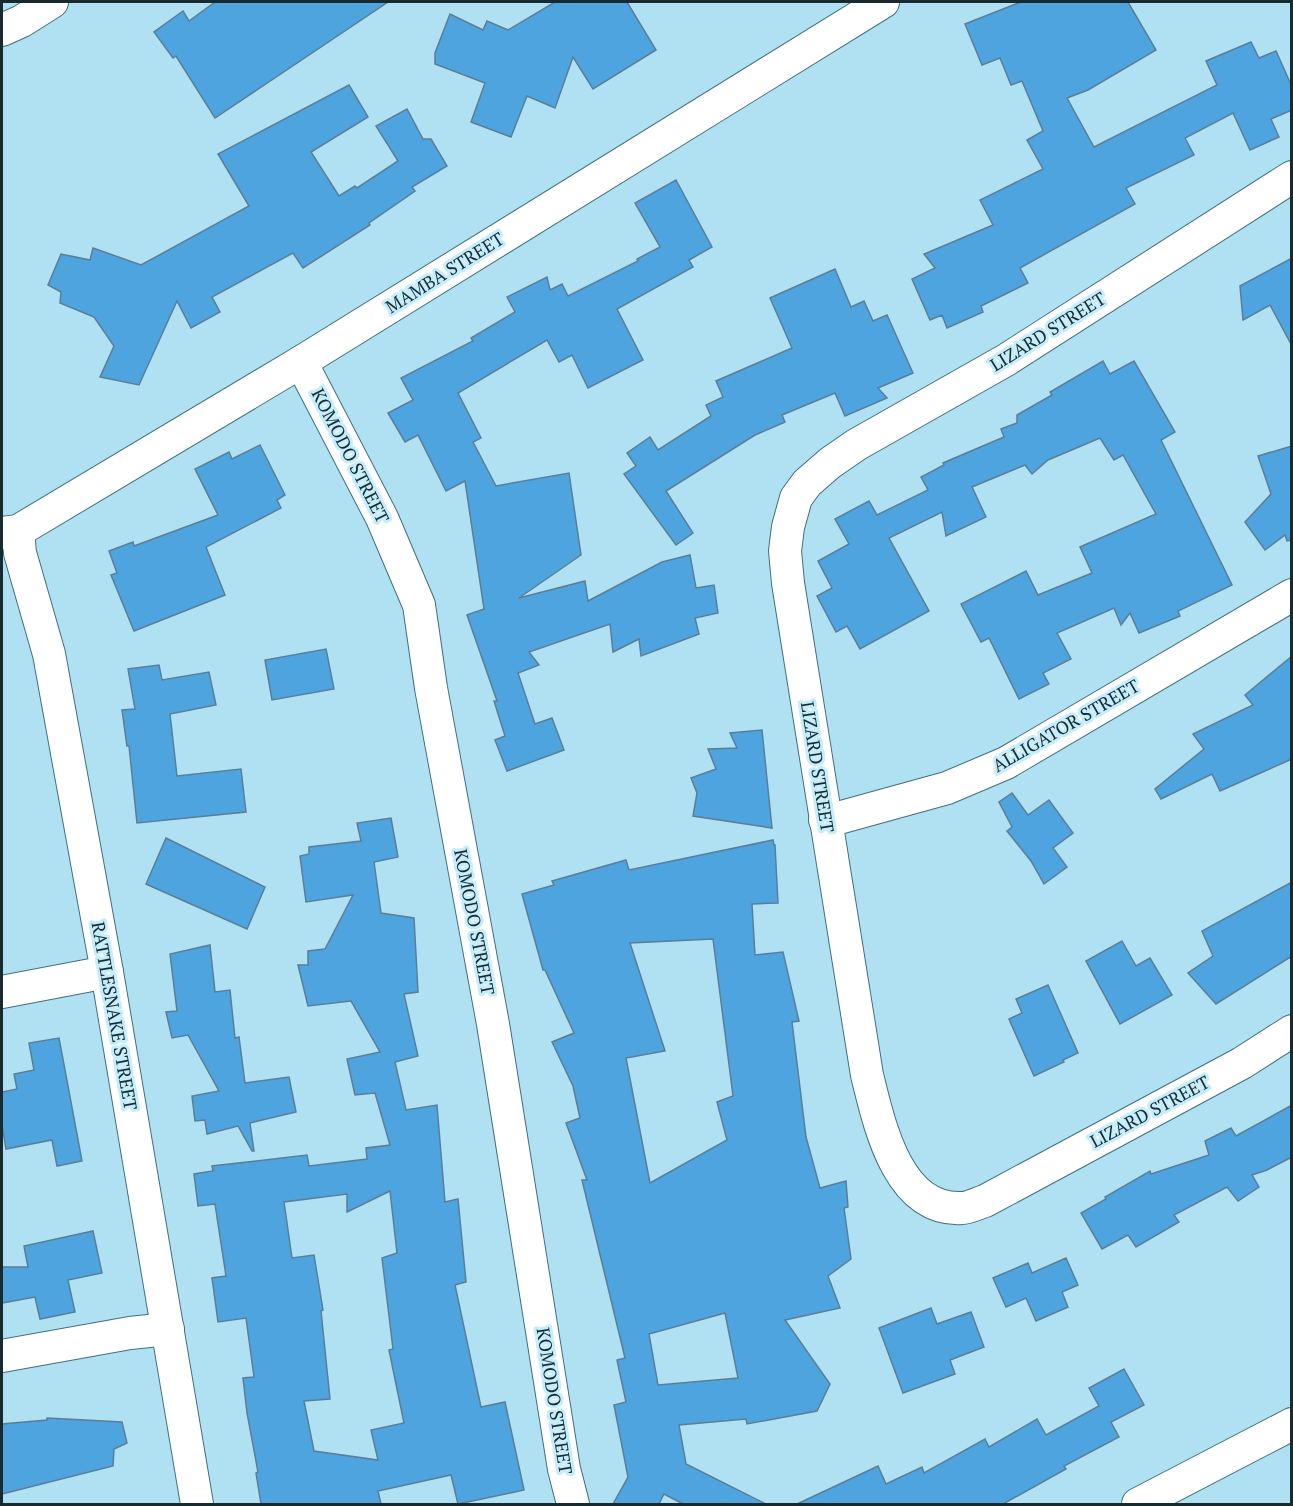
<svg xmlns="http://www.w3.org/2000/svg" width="1293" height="1506" font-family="'PT Serif',serif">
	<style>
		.building { fill: #4ea4de; stroke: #5b7e98; stroke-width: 1.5; fill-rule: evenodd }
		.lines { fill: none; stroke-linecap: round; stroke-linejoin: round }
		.minor-casing { stroke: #416f7e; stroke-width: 34 }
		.minor { stroke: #fff; stroke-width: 32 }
		.labels { text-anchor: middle; stroke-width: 6; stroke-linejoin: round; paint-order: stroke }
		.street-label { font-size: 18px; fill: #162a30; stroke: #c5edfb }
	</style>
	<rect width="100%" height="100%" fill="#b0e1f3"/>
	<g class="building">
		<polygon points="215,2 388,2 215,118 176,56 173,58 154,32 183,11 189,21"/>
		<polygon points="555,2 627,2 656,50 593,89 573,57 555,108 527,96 511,137 471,122 485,83 435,64 435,53 450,14 483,30 487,21 508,30"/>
		<polygon points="1021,2 1128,2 1156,50 1088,90 1067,98 1094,147 1217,85 1206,61 1251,42 1259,58 1276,51 1292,87 1292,110 1271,119 1279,137 1250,150 1233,113 1185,138 1194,155 1126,188 1135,204 1020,268 1028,283 981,306 983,312 947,328 942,315 930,320 912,279 935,268 924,254 993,225 980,200 1043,169 1027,140 1043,131 1022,81 1011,85 1000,58 982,65 965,24"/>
		<polygon points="349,85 368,117 311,152 339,196 355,186 357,188 398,161 376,126 407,109 423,139 431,139 447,166 412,187 415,191 369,223 370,225 303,268 293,253 212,297 220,312 191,328 177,301 139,385 100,377 114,346 94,317 60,303 61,292 48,285 61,254 90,260 93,248 141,265 249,206 218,154"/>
		<polygon points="676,180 712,247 689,260 693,267 617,309 643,360 588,388 572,355 559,362 547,340 458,393 481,438 473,442 496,486 569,473 581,555 519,598 585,581 588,601 662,562 690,555 696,588 714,585 718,613 695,618 699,634 641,656 639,639 613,652 610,624 529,652 539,665 518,673 535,724 552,718 564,750 507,771 495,740 505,736 494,701 497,701 467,615 484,609 465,481 446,491 418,435 405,442 388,413 413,400 401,378 473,341 471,338 515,312 507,297 547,277 550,290 562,284 568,296 638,261 637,259 660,247 635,203"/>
		<polygon points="1292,258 1292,346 1270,305 1243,320 1240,286"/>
		<polygon points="835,269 851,307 864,301 873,321 887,315 913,373 878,388 887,398 845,416 835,393 782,415 785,422 755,435 666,491 693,533 676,545 624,474 636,466 627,453 650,437 658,450 711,416 706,405 723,397 716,381 792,348 770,298"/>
		<polygon points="1103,361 1110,374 1134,361 1175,432 1161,440 1232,585 1178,611 1180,616 1139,633 1130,613 1121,625 1114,608 1057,633 1071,659 1043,673 1049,684 1019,699 989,638 981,642 961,604 1026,571 1038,595 1092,573 1080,547 1156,514 1123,455 1114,460 1100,438 1048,460 1032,474 1025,465 972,487 986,517 946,536 942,512 889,538 929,611 860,649 847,626 836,632 817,596 832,588 818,561 849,544 835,519 869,501 877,515 928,490 921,477 944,465 943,463 1004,437 1001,429 1017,423 1017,415 1052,395 1050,392"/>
		<polygon points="260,445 285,495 277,500 281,508 206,547 225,595 134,631 111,575 117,573 109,551 133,542 134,546 218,515 195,469 229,452 232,459"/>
		<polygon points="1292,446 1292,540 1287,541 1285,535 1265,550 1245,522 1271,494 1258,456"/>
		<polygon points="326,649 334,689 272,700 265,660"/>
		<polygon points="1292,656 1292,759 1220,791 1212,774 1161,799 1155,789 1204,749 1193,734 1253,705 1245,695"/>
		<polygon points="159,665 162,680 209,672 216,705 170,714 177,776 241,769 246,812 137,823 129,746 127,746 122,710 135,709 128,669"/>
		<polygon points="762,730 772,828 693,816 697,793 691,778 716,769 708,749 737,748 730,733"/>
		<polygon points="1012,793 1028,815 1049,800 1073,833 1053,848 1067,867 1044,884 1031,861 1007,831 1012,827 999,802"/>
		<path d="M391,818L398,857L374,862L381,913L414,918L418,992L404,994L418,1056L395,1062L406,1110L437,1105L445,1202L458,1199L466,1282L455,1285L481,1407L505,1402L524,1490L458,1504L451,1475L378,1491L381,1504H261L256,1473L258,1472L247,1413L243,1378L254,1377L246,1318L218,1322L212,1278L226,1276L215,1204L198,1206L194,1174L213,1171L212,1166L307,1155L309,1166L367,1159L366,1148L390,1145L375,1093L355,1095L347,1059L380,1052L351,1001L308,1006L298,965H308V951L325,949L353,895L306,902L300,856L309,854V847L361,841L357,823ZM390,1191L397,1253L382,1258L393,1349L389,1350L404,1423L371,1430L378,1460L314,1451L304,1401L330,1399L321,1311L323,1310L314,1255L292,1258L284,1202L347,1194V1212Z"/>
		<polygon points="166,838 265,887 247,929 146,884"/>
		<path d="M773,840L774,845H775L778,903L752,904L755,955L783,952L799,1021L792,1022L806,1137L820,1188L846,1181L848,1207L844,1208L851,1259L828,1276L840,1308L785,1320L830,1384L817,1411L747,1424L746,1419L679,1425L686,1464L766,1504H683L664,1494L659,1504H613L628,1477L614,1405L626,1402L617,1360L625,1358L582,1180H587L566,1123L580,1118L573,1086L552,1042L574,1033L545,970H543L522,894L554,885L552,881L626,860L629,870ZM713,939L733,1096L717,1102L727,1140L650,1183L626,1058L665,1051L630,943ZM725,1313L738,1378L658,1385L649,1334Z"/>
		<polygon points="1292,882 1292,956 1216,1004 1188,973 1213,956 1202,931"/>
		<polygon points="1122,941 1136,966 1150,958 1172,995 1120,1024 1086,961"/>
		<polygon points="210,945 215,992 230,990 235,1038 239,1037 245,1083 289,1077 296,1112 250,1123 254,1151 252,1151 238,1126 207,1134 205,1120 195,1121 192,1096 219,1091 188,1035 172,1038 166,1012 177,1011 170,954"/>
		<polygon points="1048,985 1078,1053 1063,1060 1064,1062 1034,1076 1009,1019 1022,1013 1016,999"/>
		<polygon points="59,1038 82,1161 57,1166 52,1140 6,1149 2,1125 2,1092 17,1089 14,1074 34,1070 29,1043"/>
		<polygon points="1292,1105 1292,1157 1267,1170 1252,1175 1259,1187 1238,1201 1227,1187 1174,1215 1179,1222 1136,1247 1128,1235 1102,1249 1081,1213 1106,1199 1105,1197 1150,1171 1151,1174 1209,1155 1205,1141 1231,1128 1236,1136"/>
		<polygon points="93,1231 102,1273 68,1280 75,1312 40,1319 35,1297 2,1303 2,1267 28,1267 24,1246"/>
		<polygon points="1066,1258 1078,1285 1062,1292 1068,1307 1036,1321 1026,1298 1006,1307 993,1278 1028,1263 1032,1273"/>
		<polygon points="931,1308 937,1324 971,1312 984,1347 950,1360 955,1374 903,1393 879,1328"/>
		<polygon points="1124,1369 1144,1405 1111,1422 1119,1437 1064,1466 1066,1469 1003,1504 797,1504 878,1466 886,1484 922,1467 924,1473 985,1439 989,1447 1037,1419 1046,1435 1099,1406 1089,1388"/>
		<polygon points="47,1418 122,1422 127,1443 114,1449 113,1466 2,1494 2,1424 47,1420"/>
	</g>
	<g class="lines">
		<defs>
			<g id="minor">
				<polyline points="2,30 22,21 52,2"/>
				<path d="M1292,177L1006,360L856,445L830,463L807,483L796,498L788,527L785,551L788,583L867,1075C879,1123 897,1212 962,1208C969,1208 978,1203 985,1201L1242,1063L1292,1031"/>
				<polyline points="301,362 382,518 419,605 431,688 493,1024 564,1469 573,1504"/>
				<polyline points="18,531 20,553 49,654 107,972 197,1504"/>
				<polyline points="2,533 18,531 301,362 883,2"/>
				<polyline points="825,820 842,817 947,788 1006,763 1292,595"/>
				<polyline points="2,992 107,972"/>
				<polyline points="2,1356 130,1333 168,1329"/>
				<polyline points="1138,1504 1292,1424"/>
			</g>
		</defs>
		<use href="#minor" class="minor-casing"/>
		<use href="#minor" class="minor"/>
	</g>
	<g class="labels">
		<g class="street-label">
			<text transform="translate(445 273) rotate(-32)" y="6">MAMBA STREET</text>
			<text transform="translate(1048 332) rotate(-32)" y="6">LIZARD STREET</text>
			<text transform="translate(350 456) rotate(63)" y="6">KOMODO STREET</text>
			<text transform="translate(1066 726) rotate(-30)" y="6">ALLIGATOR STREET</text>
			<text transform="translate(817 767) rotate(81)" y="6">LIZARD STREET</text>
			<text transform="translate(474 922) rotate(79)" y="6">KOMODO STREET</text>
			<text transform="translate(114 1016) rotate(80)" y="6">RATTLESNAKE STREET</text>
			<text transform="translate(1150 1112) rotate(-28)" y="6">LIZARD STREET</text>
			<text transform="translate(554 1401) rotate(81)" y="6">KOMODO STREET</text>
		</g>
	</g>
	<rect width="1293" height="1506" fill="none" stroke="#162a30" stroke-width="6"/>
</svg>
